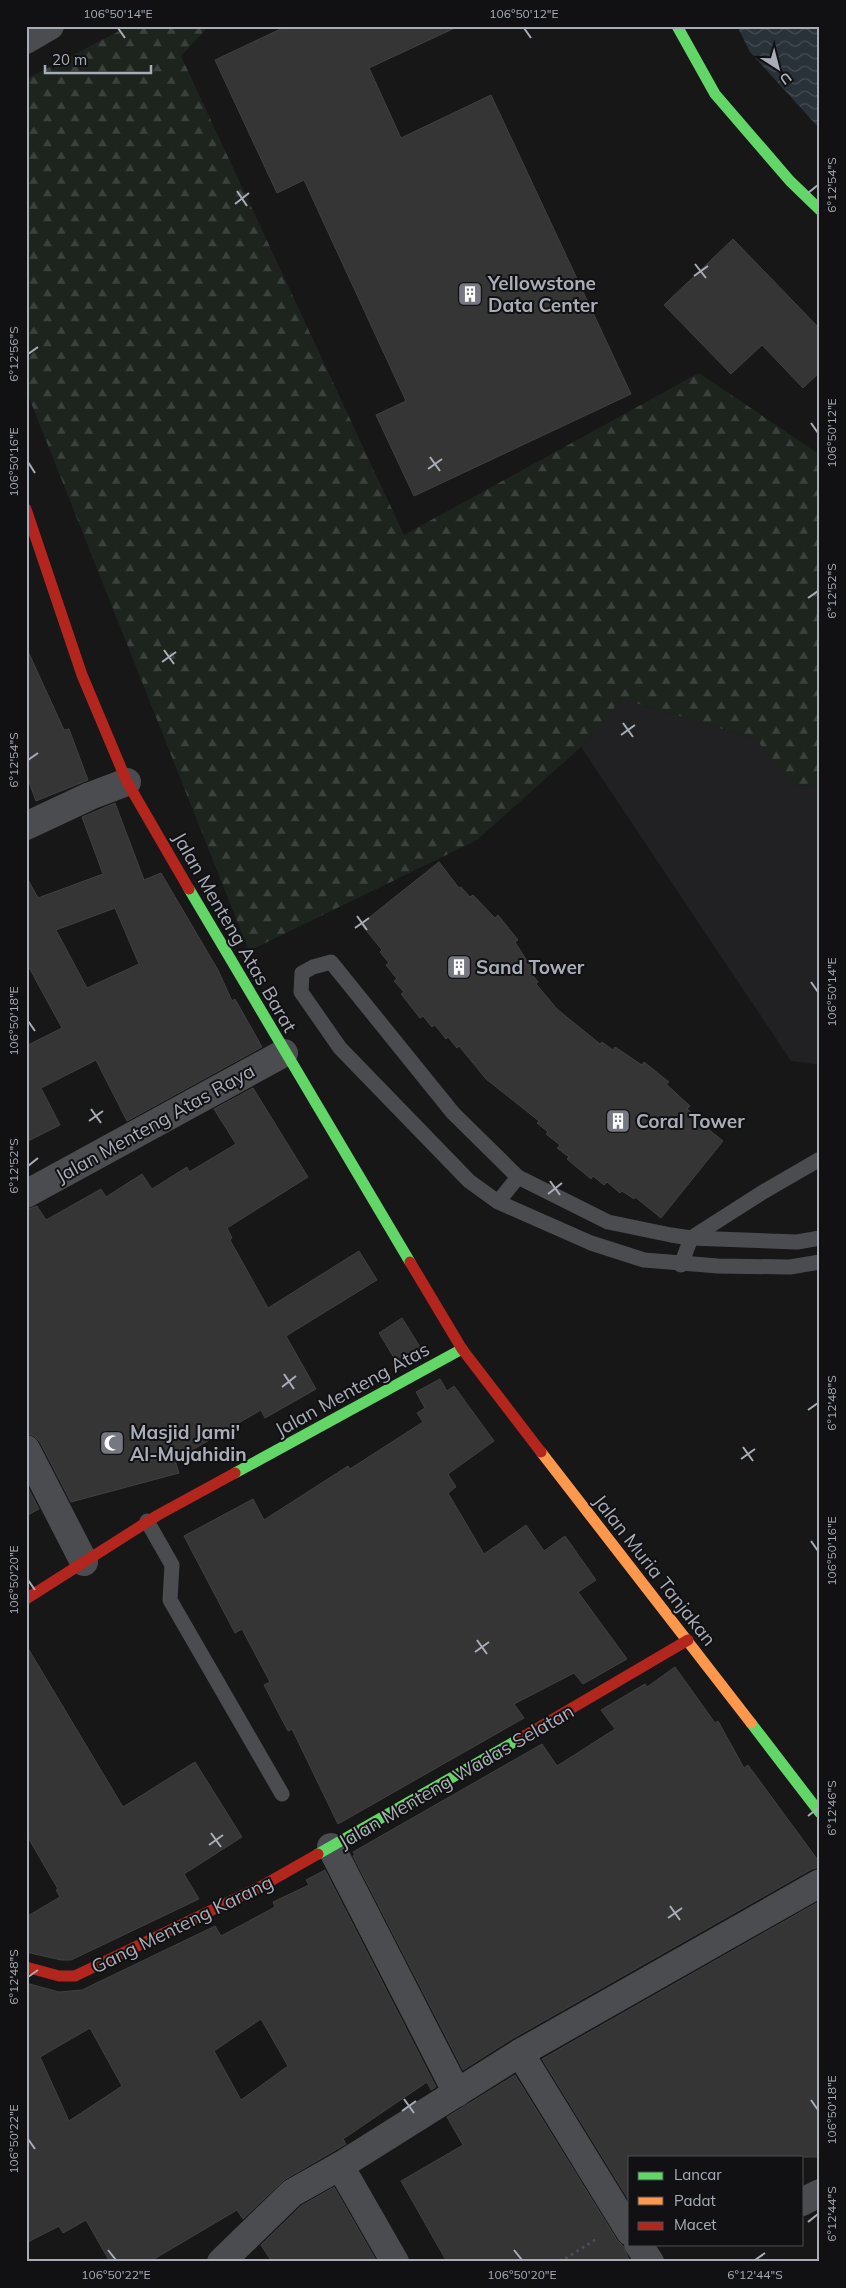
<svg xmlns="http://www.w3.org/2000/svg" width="846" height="2288" font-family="Mulish,sans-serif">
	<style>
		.built { fill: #212123 }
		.forest { fill: url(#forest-firs) }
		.water { fill: url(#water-waves) }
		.building { fill: #353536; stroke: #3f4043; fill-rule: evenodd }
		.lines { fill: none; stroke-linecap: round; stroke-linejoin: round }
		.path { stroke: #4d4e52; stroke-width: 3; stroke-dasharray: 2.5 4; stroke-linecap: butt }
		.lane { stroke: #4b4c50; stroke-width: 15 }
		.street { stroke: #4b4c50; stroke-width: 28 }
		.fast { stroke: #63d668; stroke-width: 11 }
		.slow { stroke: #ff974d; stroke-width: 11 }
		.jam { stroke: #b3261e; stroke-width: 11 }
		.ticks { fill: none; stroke: #a8adb8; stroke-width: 2 }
		.labels { text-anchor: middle; stroke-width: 4; stroke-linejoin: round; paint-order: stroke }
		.poi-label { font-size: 19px; font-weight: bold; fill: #a8adb8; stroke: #111113; text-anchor: start }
		.street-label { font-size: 19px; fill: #a8adb8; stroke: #111113 }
		.neatline { fill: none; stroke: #a8adb8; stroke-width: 2 }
		.ticks-label { font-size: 12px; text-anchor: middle; fill: #a8adb8 }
	</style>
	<defs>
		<pattern id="forest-firs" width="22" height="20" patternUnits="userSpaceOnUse" patternTransform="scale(1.25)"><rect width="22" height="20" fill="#1d241e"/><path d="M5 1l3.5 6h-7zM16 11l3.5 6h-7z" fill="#3b413d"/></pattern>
		<pattern id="water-waves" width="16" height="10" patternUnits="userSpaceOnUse" patternTransform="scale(1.25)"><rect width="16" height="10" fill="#2a3239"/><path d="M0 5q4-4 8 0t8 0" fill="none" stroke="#464d54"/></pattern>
	</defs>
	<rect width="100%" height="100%" fill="#171717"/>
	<polygon class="built" points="622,699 756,739 793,785 820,786 820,1065 791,1061 581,747"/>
	<polygon class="forest" points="129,26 209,26 181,56 404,535 699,373 820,455 820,786 793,785 756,739 622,699 581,747 477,840 249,951 26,390 26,79"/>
	<polygon class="water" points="737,26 820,26 820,129 750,52"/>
	<g class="building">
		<polygon points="287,26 459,26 369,68 401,138 491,95 631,394 414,496 376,415 406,401 304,180 277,193 215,60"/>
		<polygon points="733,239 820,329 820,372 803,388 762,345 731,374 664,305"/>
		<polygon points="26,647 64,730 69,729 88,780 36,801 26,774"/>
		<path d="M115,803L144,880L161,873L218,970L232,1001L235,999L262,1047L127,1121L96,1060L41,1088L60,1125L26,1142V1046L62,1028L26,962V876L38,898L103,874L82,817ZM115,908L139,964L87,988L56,930Z"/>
		<polygon points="439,862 459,888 461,887 470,897 473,895 495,918 498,915 518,940 515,942 532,969 530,972 538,982 536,984 557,1009 600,1044 602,1042 613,1050 615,1047 642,1065 644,1062 669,1082 666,1084 690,1106 687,1109 698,1118 697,1120 723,1141 661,1218 635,1197 634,1199 622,1191 620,1193 607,1182 604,1185 593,1176 591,1179 567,1159 569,1157 557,1148 560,1145 546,1134 548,1132 537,1123 539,1121 486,1079 459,1046 457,1048 448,1037 446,1039 435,1025 432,1027 423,1016 420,1018 401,994 404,992 394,981 397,979 386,965 389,963 380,952 382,950 361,924"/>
		<polygon points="253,1088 308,1177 227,1228 232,1238 230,1240 268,1308 359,1251 377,1280 286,1336 316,1389 265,1418 261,1410 175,1460 179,1473 71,1502 40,1442 34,1436 26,1433 26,1210 37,1206 46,1220 101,1189 106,1197 142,1174 152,1189 187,1167 189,1172 236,1144 214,1109"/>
		<polygon points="402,1318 423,1352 399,1366 379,1333"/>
		<polygon points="440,1379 447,1391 454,1386 494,1441 448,1474 456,1487 448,1493 484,1554 526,1525 544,1551 565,1536 596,1580 578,1592 627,1659 583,1684 574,1673 514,1704 524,1718 338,1824 292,1729 288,1731 264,1685 270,1682 242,1629 235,1633 184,1536 253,1499 264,1520 348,1466 350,1469 423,1422 417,1413 425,1408 416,1392"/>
		<polygon points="26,1484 39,1509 26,1516"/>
		<polygon points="26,1645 123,1807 195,1762 242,1837 184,1874 199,1899 71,1960 61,1960 26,1952 26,1917 60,1897 56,1890 58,1889 26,1834"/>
		<polygon points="675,1667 715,1723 718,1721 744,1768 748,1765 820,1863 820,1867 812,1869 512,2039 463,2070 353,1856 355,1855 353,1852 542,1744 557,1766 615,1729 601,1710 645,1684 647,1687"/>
		<path d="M325,1870L436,2087L431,2090L427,2082L343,2139L346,2144L284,2180L243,2219L237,2210L149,2262H110L86,2220L63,2233L59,2226L26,2243V1983L59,1992L82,1990L215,1926L221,1936L275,1907L273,1902L309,1885L306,1880ZM261,2019L288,2066L241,2100L214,2051ZM90,2028L122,2086L69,2121L40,2057Z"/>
		<polygon points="820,1901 820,2157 630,2157 630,2202 542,2059"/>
		<polygon points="515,2075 617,2240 623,2246 630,2262 447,2262 401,2181 463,2145 447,2117"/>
		<polygon points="334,2187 377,2262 272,2262 261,2245 301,2206"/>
	</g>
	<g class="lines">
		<polyline class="path" points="560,2262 598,2238"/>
		<g class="lane">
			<polyline points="498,1202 518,1177"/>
			<polyline points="820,1238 797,1242 691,1238 671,1235 608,1222 518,1177 453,1113 331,962 313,967 302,973 301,992 340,1048 469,1181 498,1202 591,1243 644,1260 718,1266 790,1267 820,1262"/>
			<polyline points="681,1265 691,1238 763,1192 820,1159"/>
			<polyline points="147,1521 172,1565 170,1600 282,1794"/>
		</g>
		<g class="street">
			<polyline points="26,40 50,26"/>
			<polyline points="26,826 90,796 127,782"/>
			<polyline points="26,1194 284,1053"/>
			<polyline points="26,1449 84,1562"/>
			<polyline points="331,1847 457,2093"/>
			<polyline points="520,2053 630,2232"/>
			<polyline points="340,2166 395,2262"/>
			<polyline points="802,2202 820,2193"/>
			<polyline points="638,2244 650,2262"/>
			<polyline points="221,2262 292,2193 340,2166 520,2053 820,1883"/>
		</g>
		<g class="fast">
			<polyline points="677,26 715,94 790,181 820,210"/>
			<polyline points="189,889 410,1262"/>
			<polyline points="235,1473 462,1349"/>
			<polyline points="751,1723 820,1813"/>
			<polyline points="318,1854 521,1738"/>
		</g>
		<polyline class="slow" points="541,1452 751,1723"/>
		<g class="jam">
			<polyline points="26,509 82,675 127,782 189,889"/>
			<polyline points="410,1262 462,1349 541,1452"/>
			<polyline points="26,1599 158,1515 235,1473"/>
			<polyline points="521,1738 688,1640"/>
			<polyline points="26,1967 59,1976 75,1976 260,1887 318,1854"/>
		</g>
	</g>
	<path class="ticks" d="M118,28L125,38M524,28L531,38M237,191L247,206M808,193L818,185M235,204L249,193M695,264L706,278M694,276L708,266M28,354L38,347M811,423L818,433M430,457L440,471M28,462L35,473M428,469L442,459M808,598L818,591M164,650L174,664M162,662L176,652M623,723L633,737M621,735L635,725M28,760L38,753M357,916L367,930M355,928L369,918M811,982L818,992M28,1021L35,1031M91,1109L101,1123M89,1121L103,1111M28,1166L38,1158M550,1181L560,1195M548,1194L562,1183M284,1374L294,1389M282,1387L296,1376M808,1410L818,1403M743,1447L753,1461M741,1459L755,1449M811,1541L818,1551M28,1580L35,1590M477,1640L487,1654M475,1652L489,1642M808,1816L818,1808M211,1833L221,1847M209,1845L223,1835M670,1906L680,1920M668,1918L682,1908M28,1977L38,1970M404,2099L414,2113M811,2100L818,2110M402,2111L416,2101M28,2139L35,2149M808,2222L818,2214M108,2250L116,2260M514,2250L522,2260M755,2260L765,2253"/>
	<defs>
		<symbol id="building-square" viewBox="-11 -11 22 22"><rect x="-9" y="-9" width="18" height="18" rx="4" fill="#757880" stroke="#111113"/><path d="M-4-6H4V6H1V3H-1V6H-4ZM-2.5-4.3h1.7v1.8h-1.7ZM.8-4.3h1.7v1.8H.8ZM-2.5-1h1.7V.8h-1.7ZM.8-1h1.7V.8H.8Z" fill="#fff"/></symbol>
		<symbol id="mosque-square" viewBox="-11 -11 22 22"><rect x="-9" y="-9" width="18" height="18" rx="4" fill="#757880" stroke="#111113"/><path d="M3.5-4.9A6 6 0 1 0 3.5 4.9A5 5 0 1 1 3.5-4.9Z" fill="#fff"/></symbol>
	</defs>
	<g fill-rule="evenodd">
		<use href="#building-square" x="456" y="280" width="28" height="28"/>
		<use href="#building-square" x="445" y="953" width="28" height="28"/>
		<use href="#building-square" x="604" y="1107" width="28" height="28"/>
		<use href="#mosque-square" x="98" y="1429" width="28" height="28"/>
	</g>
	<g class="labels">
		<g class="poi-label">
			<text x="488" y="290">Yellowstone<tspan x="488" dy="22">Data Center</tspan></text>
			<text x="476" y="974">Sand Tower</text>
			<text x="636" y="1128">Coral Tower</text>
			<text x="130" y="1439">Masjid Jami'<tspan x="130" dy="22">Al-Mujahidin</tspan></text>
		</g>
		<g class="street-label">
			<text transform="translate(235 932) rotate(60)" y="7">Jalan Menteng Atas Barat</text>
			<text transform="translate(155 1123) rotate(-29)" y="7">Jalan Menteng Atas Raya</text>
			<text transform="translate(352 1389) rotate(-29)" y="7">Jalan Menteng Atas</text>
			<text transform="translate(655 1570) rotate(52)" y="7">Jalan Muria Tanjakan</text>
			<text transform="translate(456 1776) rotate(-30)" y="7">Jalan Menteng Wadas Selatan</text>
			<text transform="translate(182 1924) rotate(-26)" y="7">Gang Menteng Karang</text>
		</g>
	</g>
	<rect width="846" height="2288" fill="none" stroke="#111113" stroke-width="55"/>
	<rect x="628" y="2156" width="175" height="90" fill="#111113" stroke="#4d4f55"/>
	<rect x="638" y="2172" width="25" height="8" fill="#63d668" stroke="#4d4f55"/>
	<text x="674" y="2180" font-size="15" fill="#a8adb8">Lancar</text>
	<rect x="638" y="2197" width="25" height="8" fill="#ff974d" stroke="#4d4f55"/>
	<text x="674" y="2206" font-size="15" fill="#a8adb8">Padat</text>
	<rect x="638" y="2222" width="25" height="8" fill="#b3261e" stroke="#4d4f55"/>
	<text x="674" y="2230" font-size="15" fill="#a8adb8">Macet</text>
	<g transform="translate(778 68) rotate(144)" stroke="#111113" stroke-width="4" paint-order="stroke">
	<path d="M0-4L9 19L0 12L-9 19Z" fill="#a8adb8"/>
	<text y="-8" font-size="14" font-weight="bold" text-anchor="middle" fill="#a8adb8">U</text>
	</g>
	<path d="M45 65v8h106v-8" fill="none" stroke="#a8adb8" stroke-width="2.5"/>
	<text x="52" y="65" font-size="15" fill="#a8adb8" stroke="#111113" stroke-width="4" paint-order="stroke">20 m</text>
	<rect x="28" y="28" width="790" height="2232" class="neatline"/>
	<g class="ticks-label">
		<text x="118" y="18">106°50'14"E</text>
		<text x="524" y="18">106°50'12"E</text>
		<text transform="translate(832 185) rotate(-90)" y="4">6°12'54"S</text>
		<text transform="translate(14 354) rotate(-90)" y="4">6°12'56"S</text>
		<text transform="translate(832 433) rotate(-90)" y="4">106°50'12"E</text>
		<text transform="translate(14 462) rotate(-90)" y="4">106°50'16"E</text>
		<text transform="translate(832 591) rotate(-90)" y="4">6°12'52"S</text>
		<text transform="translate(14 760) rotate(-90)" y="4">6°12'54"S</text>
		<text transform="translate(832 992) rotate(-90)" y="4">106°50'14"E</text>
		<text transform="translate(14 1021) rotate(-90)" y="4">106°50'18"E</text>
		<text transform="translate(14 1166) rotate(-90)" y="4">6°12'52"S</text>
		<text transform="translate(832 1403) rotate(-90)" y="4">6°12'48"S</text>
		<text transform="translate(832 1551) rotate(-90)" y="4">106°50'16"E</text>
		<text transform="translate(14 1580) rotate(-90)" y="4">106°50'20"E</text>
		<text transform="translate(832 1808) rotate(-90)" y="4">6°12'46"S</text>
		<text transform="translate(14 1977) rotate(-90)" y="4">6°12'48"S</text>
		<text transform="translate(832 2110) rotate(-90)" y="4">106°50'18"E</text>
		<text transform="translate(14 2139) rotate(-90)" y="4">106°50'22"E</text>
		<text transform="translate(832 2214) rotate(-90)" y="4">6°12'44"S</text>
		<text x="116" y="2279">106°50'22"E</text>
		<text x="522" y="2279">106°50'20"E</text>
		<text x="755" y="2279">6°12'44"S</text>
	</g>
</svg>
